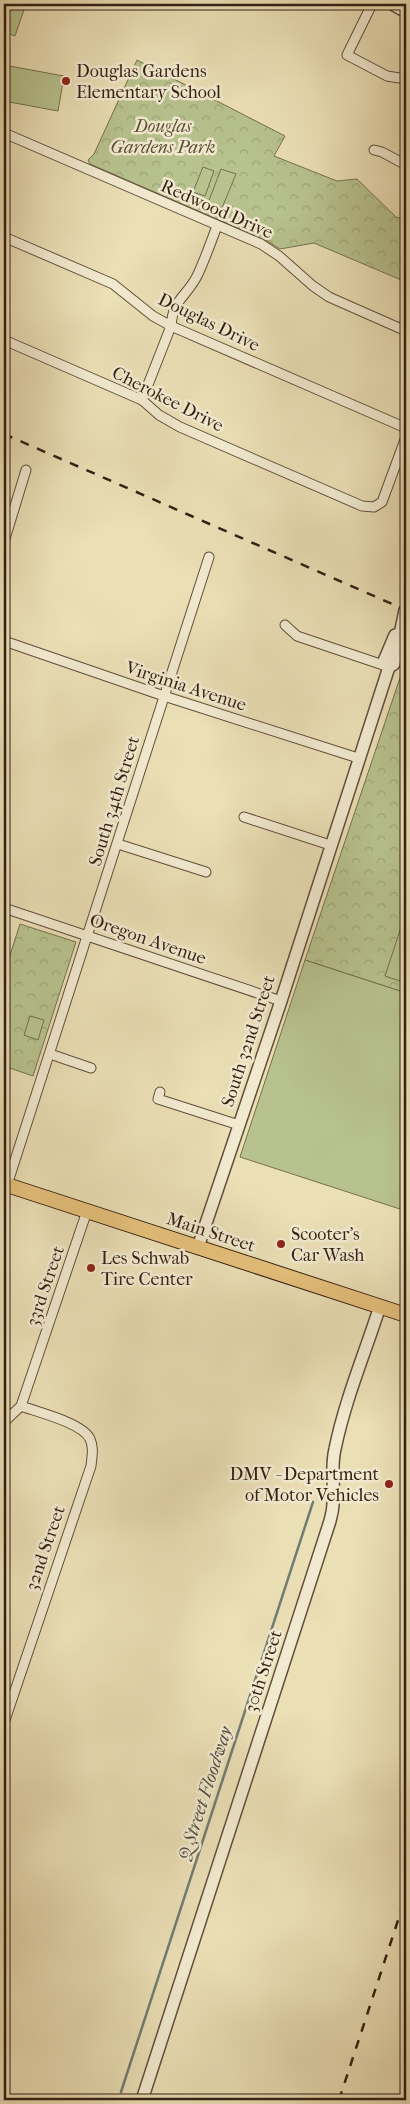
<svg xmlns="http://www.w3.org/2000/svg" width="410" height="2104" font-family="'IM FELL French Canon',serif">
	<style>
		.park { fill: url(#park-crowns); stroke: #757050 }
		.garden { fill: #b7c28e; stroke: #757050 }
		.lines { fill: none; stroke-linecap: round; stroke-linejoin: round }
		.stream { stroke: #707d74; stroke-width: 2.5 }
		.minor-casing { stroke: #614f3b; stroke-width: 11 }
		.tertiary-casing { stroke: #614f3b; stroke-width: 14 }
		.primary-casing { stroke: #331f12; stroke-width: 16 }
		.minor { stroke: #f2ead0; stroke-width: 9 }
		.tertiary { stroke: #f2ead0; stroke-width: 11 }
		.primary { stroke: #e6c07b; stroke-width: 14 }
		.rail { stroke: #331f12; stroke-width: 2.5; stroke-dasharray: 9 9; stroke-linecap: butt }
		.poi-dot { fill: #8f2418; stroke: #f2ead0; stroke-width: 2 }
		.labels { text-anchor: middle; stroke-width: 5; stroke-linejoin: round; paint-order: stroke }
		.poi-label { font-size: 18px; fill: #331f12; stroke: #f2ead0; text-anchor: start }
		.park-label { font-size: 18px; font-style: italic; fill: #5b5037; stroke: #f2ead0 }
		.street-label { font-size: 18px; fill: #331f12; stroke: #f2ead0 }
		.water-label { font-size: 19px; font-style: italic; fill: #524e43; stroke: #f2ead0 }
	</style>
	<defs>
		<pattern id="park-crowns" width="20" height="18" patternUnits="userSpaceOnUse" patternTransform="scale(1.25)"><rect width="20" height="18" fill="#b7c28e"/><path d="M2 6a3 3 0 1 1 6 0M12 15a3 3 0 1 1 6 0" fill="none" stroke="#9ea679"/></pattern>
	</defs>
	<rect width="100%" height="100%" fill="#ebdfb6"/>
	<filter id="stains"><feTurbulence type="fractalNoise" baseFrequency=".004" numOctaves="4"/><feColorMatrix values="0 0 0 0 .2 0 0 0 0 .09 0 0 0 0 .02 0 0 0 .5 -.17"/></filter>
	<radialGradient id="worn" r=".72"><stop offset=".6" stop-color="#630" stop-opacity="0"/><stop offset="1" stop-color="#630" stop-opacity=".3"/></radialGradient>
	<g class="park">
		<polygon points="137,60 285,136 274,156 337,181 357,179 396,217 406,220 406,282 314,243 280,249 267,241 90,164 88,160 94,154"/>
		<polygon points="406,660 406,993 305,960"/>
		<polygon points="20,924 76,942 33,1076 4,1066 4,974"/>
	</g>
	<g class="garden">
		<polygon points="8,4 25,7 15,36 4,32 4,16"/>
		<polygon points="4,65 64,76 58,111 4,101"/>
		<polygon points="203,167 214,171 205,196 193,192"/>
		<polygon points="221,169 236,174 222,208 208,203"/>
		<polygon points="406,912 406,983 385,976"/>
		<polygon points="305,960 406,993 406,1211 240,1157"/>
		<polygon points="30,1016 44,1020 38,1040 24,1035"/>
	</g>
	<g class="lines">
		<polyline class="stream" points="121,2092 313,1502"/>
		<defs>
			<g id="minor">
				<polyline points="372,4 347,55 387,76 406,79"/>
				<polyline points="4,133 261,244 279,256 313,286 329,297 406,331"/>
				<polyline points="374,150 382,152 406,165"/>
				<polyline points="4,237 113,284 153,316 171,326 406,428"/>
				<polyline points="4,340 142,400 159,415 180,427 362,506 374,507 382,502 406,437"/>
				<path d="M142,400L171,326C173,298 188,296 198,274C205,259 211,242 217,226"/>
				<polyline points="4,542 26,470"/>
				<polyline points="285,625 297,636 389,667"/>
				<polyline points="4,641 164,696 358,758"/>
				<polyline points="244,817 330,845"/>
				<polyline points="118,844 206,872"/>
				<polyline points="4,908 281,1001"/>
				<polyline points="50,1054 91,1068"/>
				<polyline points="160,1092 158,1099 239,1125"/>
				<polyline points="7,1185 209,557"/>
				<polyline points="4,1422 21,1406 87,1211"/>
				<path d="M4,1723L91,1466C92,1456 94,1448 90,1439C83,1423 37,1412 21,1406"/>
			</g>
			<g id="tertiary">
				<polyline points="392,4 406,12"/>
				<polyline points="389,667 384,661 395,635"/>
				<polyline points="198,1247 281,1001 389,667 394,664 405,610"/>
				<path d="M142,2100L330,1521C338,1494 329,1474 335,1449C345,1400 365,1353 380,1306"/>
			</g>
			<polyline id="primary" points="4,1184 406,1315"/>
		</defs>
		<use href="#minor" class="minor-casing"/>
		<use href="#tertiary" class="tertiary-casing"/>
		<use href="#primary" class="primary-casing"/>
		<use href="#minor" class="minor"/>
		<use href="#tertiary" class="tertiary"/>
		<use href="#primary" class="primary"/>
		<g class="rail">
			<polyline points="4,434 406,610"/>
			<polyline points="339,2100 406,1896"/>
		</g>
	</g>
	<g class="poi-dot">
		<circle cx="66" cy="81" r="5"/>
		<circle cx="281" cy="1244" r="5"/>
		<circle cx="91" cy="1268" r="5"/>
		<circle cx="389" cy="1484" r="5"/>
	</g>
	<g class="labels">
		<g class="poi-label">
			<text x="76" y="77">Douglas Gardens<tspan x="76" dy="21">Elementary School</tspan></text>
			<text x="291" y="1240">Scooter’s<tspan x="291" dy="21">Car Wash</tspan></text>
			<text x="101" y="1264">Les Schwab<tspan x="101" dy="21">Tire Center</tspan></text>
			<text x="379" y="1480" text-anchor="end">DMV - Department<tspan x="379" dy="21">of Motor Vehicles</tspan></text>
		</g>
		<g class="park-label">
			<text x="163" y="132">Douglas<tspan x="163" dy="21">Gardens Park</tspan></text>
		</g>
		<g class="street-label">
			<text transform="translate(217 209) rotate(24)" y="6">Redwood Drive</text>
			<text transform="translate(209 322) rotate(26)" y="6">Douglas Drive</text>
			<text transform="translate(168 399) rotate(27)" y="6">Cherokee Drive</text>
			<text transform="translate(186 686) rotate(18)" y="6">Virginia Avenue</text>
			<text transform="translate(114 801) rotate(-73)" y="6">South 34th Street</text>
			<text transform="translate(148 939) rotate(19)" y="6">Oregon Avenue</text>
			<text transform="translate(248 1041) rotate(-72)" y="6">South 32nd Street</text>
			<text transform="translate(211 1232) rotate(18)" y="6">Main Street</text>
			<text transform="translate(45 1286) rotate(-71)" y="6">33rd Street</text>
			<text transform="translate(45 1548) rotate(-71)" y="6">32nd Street</text>
			<text transform="translate(263 1671) rotate(-72)" y="6">30th Street</text>
		</g>
		<g class="water-label">
			<text transform="translate(204 1793) rotate(-72)" y="7">Q Street Floodway</text>
		</g>
	</g>
	<rect width="410" height="2104" fill="none" stroke="#ebdfb6" stroke-width="20"/>
	<rect x="5" y="5" width="400" height="2094" fill="none" stroke="#331f12" stroke-width="2.5"/>
	<rect x="10" y="10" width="390" height="2084" fill="none" stroke="#331f12"/>
	<rect width="100%" height="100%" filter="url(#stains)"/>
	<rect width="100%" height="100%" fill="url(#worn)"/>
</svg>
